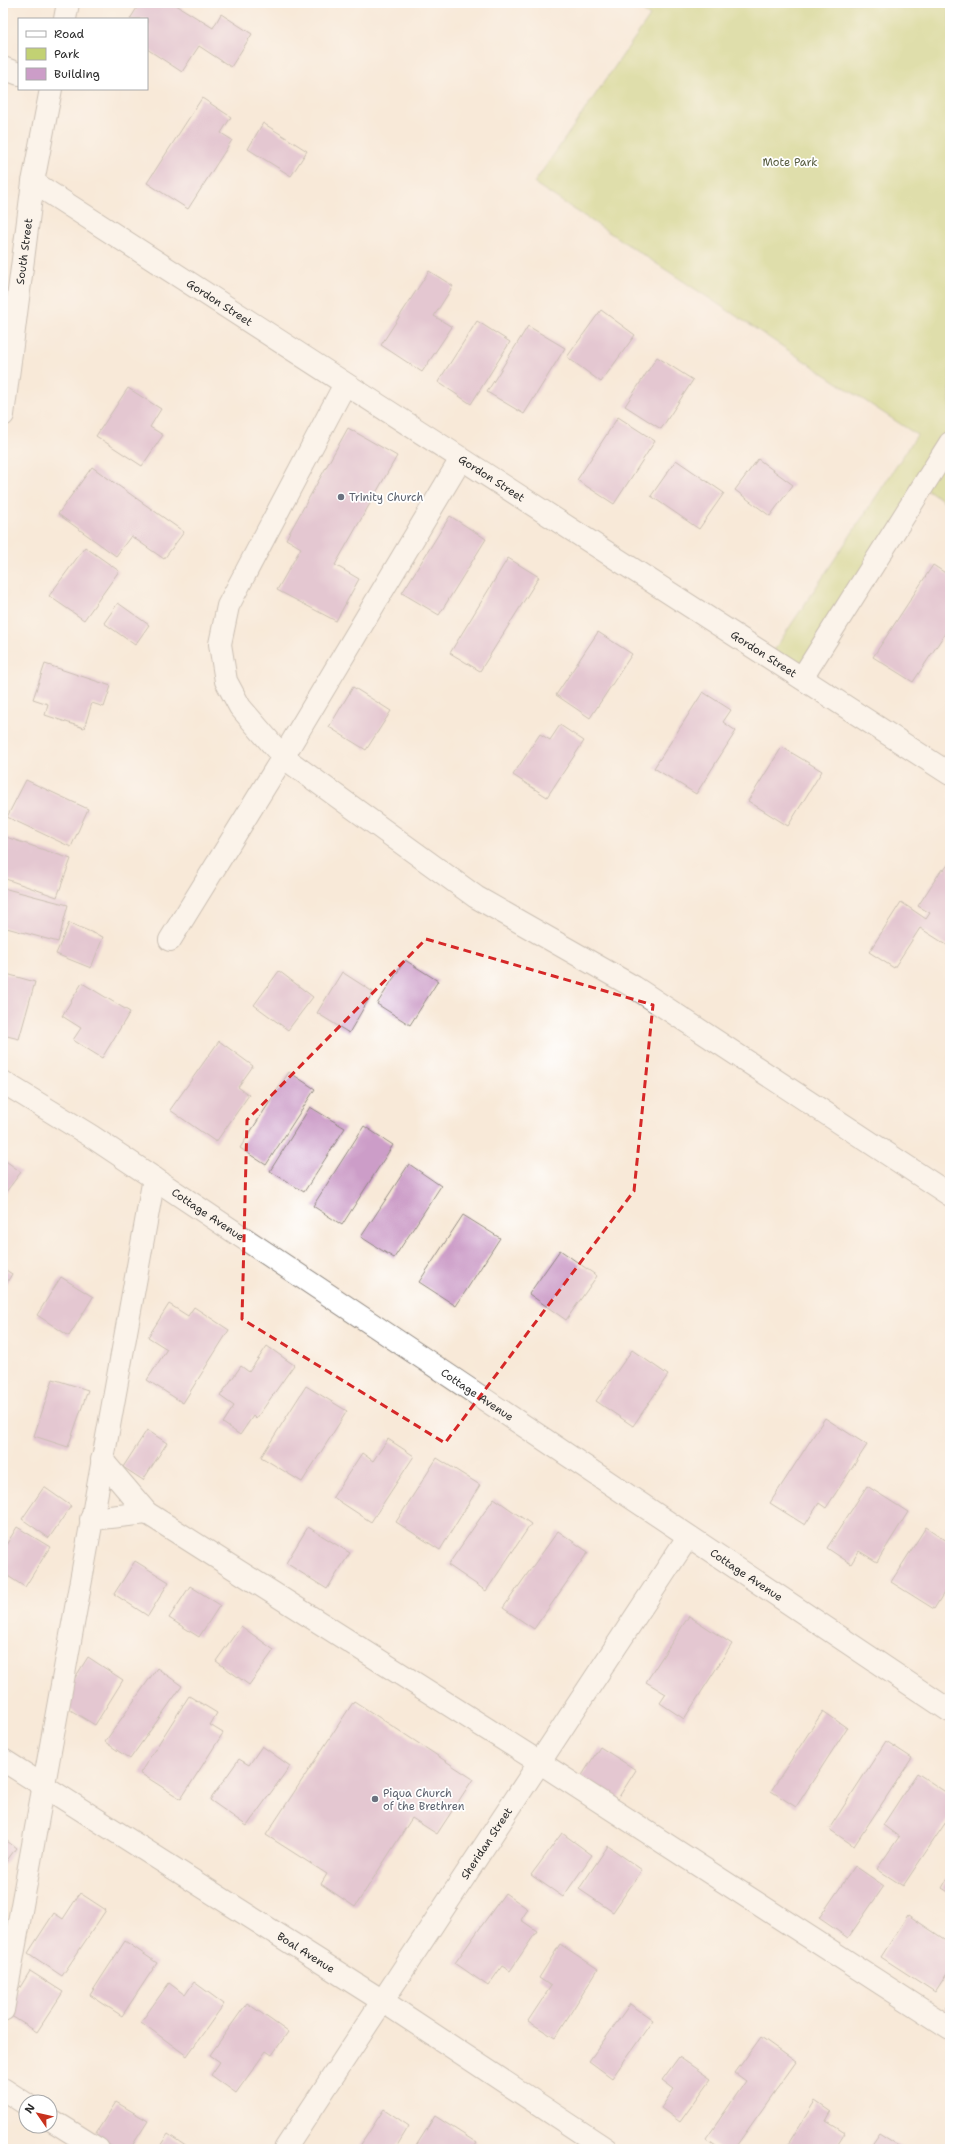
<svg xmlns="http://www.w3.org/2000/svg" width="953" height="2152" font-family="'Shantell Sans',sans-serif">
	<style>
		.green { fill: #c2d173; stroke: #767e4f }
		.building { fill: #cc9dc8 }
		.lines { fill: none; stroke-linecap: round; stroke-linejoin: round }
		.minor-casing { stroke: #928a82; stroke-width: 24 }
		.minor { stroke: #fff; stroke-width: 22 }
		.marked { fill: none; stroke: #d62828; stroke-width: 3; stroke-dasharray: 8 5; stroke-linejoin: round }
		.worship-dot { fill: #6b7280; stroke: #fff; stroke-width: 1.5 }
		.labels { text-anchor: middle; stroke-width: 3.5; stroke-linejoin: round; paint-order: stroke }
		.park-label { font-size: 11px; fill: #585d41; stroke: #fff }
		.street-label { font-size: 11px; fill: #2b2b2b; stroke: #fff }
		.worship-label { font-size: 11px; fill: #5b616d; stroke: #fff; text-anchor: start }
	</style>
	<rect width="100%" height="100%" fill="#fff"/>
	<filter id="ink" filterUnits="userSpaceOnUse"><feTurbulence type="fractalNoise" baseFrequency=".025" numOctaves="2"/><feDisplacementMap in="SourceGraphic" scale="8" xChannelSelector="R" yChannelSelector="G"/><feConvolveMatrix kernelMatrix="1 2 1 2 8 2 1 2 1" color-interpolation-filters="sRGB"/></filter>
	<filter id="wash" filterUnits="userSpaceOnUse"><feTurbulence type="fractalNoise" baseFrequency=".012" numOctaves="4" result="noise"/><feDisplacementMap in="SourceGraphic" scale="16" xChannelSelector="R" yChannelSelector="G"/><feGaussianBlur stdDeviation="0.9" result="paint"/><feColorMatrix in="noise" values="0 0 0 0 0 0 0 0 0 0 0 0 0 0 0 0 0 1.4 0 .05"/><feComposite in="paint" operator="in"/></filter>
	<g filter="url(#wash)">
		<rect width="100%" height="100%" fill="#f8e9d8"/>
		<polygon class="green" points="631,3 950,3 950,505 922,486 802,678 769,658 917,435 534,183 650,16"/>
		<g id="blocks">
			<g class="building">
				<polygon points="140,3 173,3 213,28 221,14 252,34 231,67 199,46 182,72 147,49 147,19 130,19"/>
				<polygon points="202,98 231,117 221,133 232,140 188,209 147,183"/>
				<polygon points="263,123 307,151 291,176 248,149"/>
				<polygon points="429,271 453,286 434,316 452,327 422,372 381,345"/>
				<polygon points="601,310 635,335 601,382 567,357"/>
				<polygon points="477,321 510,342 471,404 438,382"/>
				<polygon points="528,326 565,348 524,414 487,392"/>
				<polygon points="657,357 693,380 661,429 625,406"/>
				<polygon points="128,388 161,409 150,427 163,435 142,466 96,436"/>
				<polygon points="618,417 655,441 614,504 577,480"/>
				<polygon points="348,428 397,456 335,565 359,579 336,621 277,590 301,548 286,539"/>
				<polygon points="758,459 793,485 770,516 735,490"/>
				<polygon points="676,460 724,493 699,529 651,496"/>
				<polygon points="92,467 184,532 164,559 131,536 116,556 58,514"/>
				<polygon points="450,516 486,539 439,615 402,593"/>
				<polygon points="85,547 119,571 84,620 49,596"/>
				<polygon points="508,558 539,577 480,671 450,653"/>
				<polygon points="933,565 950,576 950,626 913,682 873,657"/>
				<polygon points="118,603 149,625 135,645 104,623"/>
				<polygon points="598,632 632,654 590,718 556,695"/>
				<polygon points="45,664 111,686 104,707 92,703 84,728 45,715 48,704 33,699"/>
				<polygon points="353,687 391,711 366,750 329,727"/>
				<polygon points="703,692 731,710 723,722 736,731 696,794 654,768"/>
				<polygon points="560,725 584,741 547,797 513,775 540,734 550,740"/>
				<polygon points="782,747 822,771 788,826 748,801"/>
				<polygon points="26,780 88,809 71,847 7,817"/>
				<polygon points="3,836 71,859 57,897 3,878"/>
				<polygon points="950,862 950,947 920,928 894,968 869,952 901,902 926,919 930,913 918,906 942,869 944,870"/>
				<polygon points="3,888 68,905 58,942 3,927"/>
				<polygon points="69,923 103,937 91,968 56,954"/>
				<polygon points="405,960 438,981 410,1025 377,1004"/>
				<polygon points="279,971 313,997 288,1030 254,1005"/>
				<polygon points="342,972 373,992 349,1033 317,1013"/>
				<polygon points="3,973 35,982 19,1039 3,1035 5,1023 3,1022"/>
				<polygon points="82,983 130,1012 102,1058 73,1040 81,1028 62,1016"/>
				<polygon points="219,1041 253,1066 238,1087 249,1095 216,1142 170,1110"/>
				<polygon points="289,1072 315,1089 266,1165 240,1148"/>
				<polygon points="310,1107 345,1128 304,1192 270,1171"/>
				<polygon points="364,1126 393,1145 342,1225 313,1206"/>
				<polygon points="3,1159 21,1172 3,1196"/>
				<polygon points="409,1164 441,1186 394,1258 361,1237"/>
				<polygon points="463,1215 500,1238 456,1306 419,1282"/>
				<polygon points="560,1250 597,1276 566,1320 529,1294"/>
				<polygon points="3,1268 12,1274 3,1289"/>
				<polygon points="61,1277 93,1297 69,1336 37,1315"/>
				<polygon points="169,1304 188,1316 194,1307 229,1330 183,1403 147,1380 167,1349 148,1337"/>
				<polygon points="267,1346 294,1365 256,1419 253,1416 240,1435 223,1423 234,1406 220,1396 241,1366 249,1372"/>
				<polygon points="632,1350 668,1375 633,1426 596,1401"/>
				<polygon points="53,1379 88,1390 68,1447 34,1436"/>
				<polygon points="306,1386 347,1411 302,1482 261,1457"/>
				<polygon points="825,1418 867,1445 826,1508 819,1503 805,1525 770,1503"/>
				<polygon points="147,1430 167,1443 143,1480 123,1467"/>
				<polygon points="388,1439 414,1456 371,1522 333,1497 362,1453 373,1461"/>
				<polygon points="437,1458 480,1485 440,1550 396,1522"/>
				<polygon points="867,1486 908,1512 877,1562 859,1551 851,1564 827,1548"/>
				<polygon points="44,1487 71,1506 49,1538 22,1519"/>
				<polygon points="494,1498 531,1524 486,1591 448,1565"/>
				<polygon points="17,1527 50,1547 25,1587 3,1573 3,1550"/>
				<polygon points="308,1527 350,1553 327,1589 286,1563"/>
				<polygon points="926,1527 950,1543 950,1583 934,1609 891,1582"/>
				<polygon points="558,1531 588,1552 534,1629 503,1608"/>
				<polygon points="135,1561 169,1582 148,1616 114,1594"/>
				<polygon points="190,1586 220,1605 199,1637 169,1618"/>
				<polygon points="689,1616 732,1644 684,1719 660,1703 666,1694 646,1682"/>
				<polygon points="241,1626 274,1650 249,1685 216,1661"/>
				<polygon points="88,1657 123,1680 95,1725 59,1703"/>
				<polygon points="157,1668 182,1686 130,1759 105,1742"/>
				<polygon points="189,1696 217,1713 210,1725 223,1733 181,1799 140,1773"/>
				<polygon points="354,1701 473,1779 437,1834 412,1818 355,1907 321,1884 327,1874 266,1835"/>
				<polygon points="823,1711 847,1728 796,1807 771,1791"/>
				<polygon points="886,1741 912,1758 854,1846 829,1829"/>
				<polygon points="262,1746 290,1766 247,1826 210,1800 239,1759 249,1765"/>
				<polygon points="600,1747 636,1770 617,1800 581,1777"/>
				<polygon points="917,1773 950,1795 950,1816 903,1886 877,1869 899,1837 883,1825"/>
				<polygon points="562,1833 592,1855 563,1897 531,1875"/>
				<polygon points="3,1838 16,1848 3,1866"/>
				<polygon points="608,1846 642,1870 613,1912 579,1889"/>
				<polygon points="855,1866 884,1886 848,1938 819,1918"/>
				<polygon points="950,1874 950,1893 942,1888"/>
				<polygon points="80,1893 106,1910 62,1976 28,1953 54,1913 63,1919"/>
				<polygon points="505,1893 528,1909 521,1920 537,1931 510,1971 502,1966 488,1986 455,1963"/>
				<polygon points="908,1915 950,1943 950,1969 935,1992 881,1957"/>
				<polygon points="125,1941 157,1963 122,2016 90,1995"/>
				<polygon points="560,1944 598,1969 555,2038 528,2021 551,1986 539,1978"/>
				<polygon points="30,1971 63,1992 37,2032 5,2012"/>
				<polygon points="194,1982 224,2004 187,2056 141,2022 169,1983 185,1995"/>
				<polygon points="950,2002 950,2017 943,2013"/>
				<polygon points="247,2003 288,2032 272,2055 266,2051 236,2093 211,2075 220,2062 210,2055"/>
				<polygon points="630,2004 653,2020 612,2078 589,2061"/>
				<polygon points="761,2037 796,2062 734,2149 720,2149 706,2139 746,2081 735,2073"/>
				<polygon points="679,2057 711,2079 680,2122 661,2108 674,2089 662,2080"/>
				<polygon points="815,2101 831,2112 826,2121 845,2133 835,2149 785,2149"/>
				<polygon points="116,2102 148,2121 130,2149 116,2149 94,2136"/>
				<polygon points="384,2109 409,2126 395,2149 358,2149"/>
				<polygon points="435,2116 477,2143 473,2149 414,2149"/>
				<polygon points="879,2133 904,2149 868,2149"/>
				<polygon points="168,2134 190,2149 158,2149"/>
			</g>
		</g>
	</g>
	<g filter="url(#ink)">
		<use href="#blocks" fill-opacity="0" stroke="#928a82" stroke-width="1"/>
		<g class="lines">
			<defs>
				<g id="minor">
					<polyline points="65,19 68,3"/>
					<polyline points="3,68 19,74"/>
					<path id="s1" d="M33,182L950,774"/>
					<polyline points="345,384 228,606 220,644 226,681 240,707 283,757 476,897 634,987 950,1195"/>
					<path id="s2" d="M3,415L33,182L51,89"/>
					<polyline points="802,678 950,443"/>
					<polyline points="170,940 283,757 461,459"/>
					<path id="s3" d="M3,1082L91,1136L950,1711"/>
					<polyline points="102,1460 147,1513 539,1762 950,2028"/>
					<polyline points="91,1519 147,1513"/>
					<path id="s4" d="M3,1760L381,2000L606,2149"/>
					<polyline points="3,2010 154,1178"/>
					<polyline points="3,2089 26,2104"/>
					<polyline points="50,2119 98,2149"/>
					<path id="s5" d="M285,2149L688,1537"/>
				</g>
			</defs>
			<use href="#minor" class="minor-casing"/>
			<use href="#minor" class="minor"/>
		</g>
	</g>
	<path d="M0 0H953V2152H0ZM426,939L653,1005L634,1191L445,1443L242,1319L247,1120Z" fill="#f8e9d8" fill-opacity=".55" fill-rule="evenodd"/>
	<path class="marked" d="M426,939L653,1005L634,1191L445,1443L242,1319L247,1120Z"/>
	<g class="worship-dot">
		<circle cx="341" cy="497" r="4"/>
		<circle cx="375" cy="1799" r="4"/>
	</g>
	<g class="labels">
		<g class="park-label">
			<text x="790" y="166">Mote Park</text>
		</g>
		<g class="street-label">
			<text dy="4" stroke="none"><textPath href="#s2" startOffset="165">South Street</textPath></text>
			<text dy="4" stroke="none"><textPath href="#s1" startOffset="222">Gordon Street</textPath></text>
			<text dy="4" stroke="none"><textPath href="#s1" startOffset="546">Gordon Street</textPath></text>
			<text dy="4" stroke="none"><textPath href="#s1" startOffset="870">Gordon Street</textPath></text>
			<text dy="4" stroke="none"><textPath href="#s3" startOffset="244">Cottage Avenue</textPath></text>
			<text dy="4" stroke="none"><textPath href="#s3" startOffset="568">Cottage Avenue</textPath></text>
			<text dy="4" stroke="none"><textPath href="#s3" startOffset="892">Cottage Avenue</textPath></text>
			<text dy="4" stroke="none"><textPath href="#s5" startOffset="366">Sheridan Street</textPath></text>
			<text dy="4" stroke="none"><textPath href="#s4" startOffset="359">Boal Avenue</textPath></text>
		</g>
		<g class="worship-label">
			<text x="349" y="501">Trinity Church</text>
			<text x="383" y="1797">Piqua Church<tspan x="383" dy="13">of the Brethren</tspan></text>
		</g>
	</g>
	<rect width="953" height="2152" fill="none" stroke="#fff" stroke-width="16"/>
	<rect x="18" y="18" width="130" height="72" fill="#ffffff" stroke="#aaaaaa"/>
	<rect x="26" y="31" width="20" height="6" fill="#ffffff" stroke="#aaaaaa"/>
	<text x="54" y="38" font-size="12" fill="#2b2b2b">Road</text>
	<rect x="26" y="48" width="20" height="12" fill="#c2d173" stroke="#aaaaaa"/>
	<text x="54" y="58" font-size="12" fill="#2b2b2b">Park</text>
	<rect x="26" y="68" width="20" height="12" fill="#cc9dc8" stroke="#aaaaaa"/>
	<text x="54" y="78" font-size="12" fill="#2b2b2b">Building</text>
	<g transform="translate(38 2114) rotate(304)"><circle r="19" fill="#ffffff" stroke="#aaaaaa"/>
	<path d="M0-3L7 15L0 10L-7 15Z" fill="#c8321e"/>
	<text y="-6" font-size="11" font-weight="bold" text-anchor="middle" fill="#2b2b2b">N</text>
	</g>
</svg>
